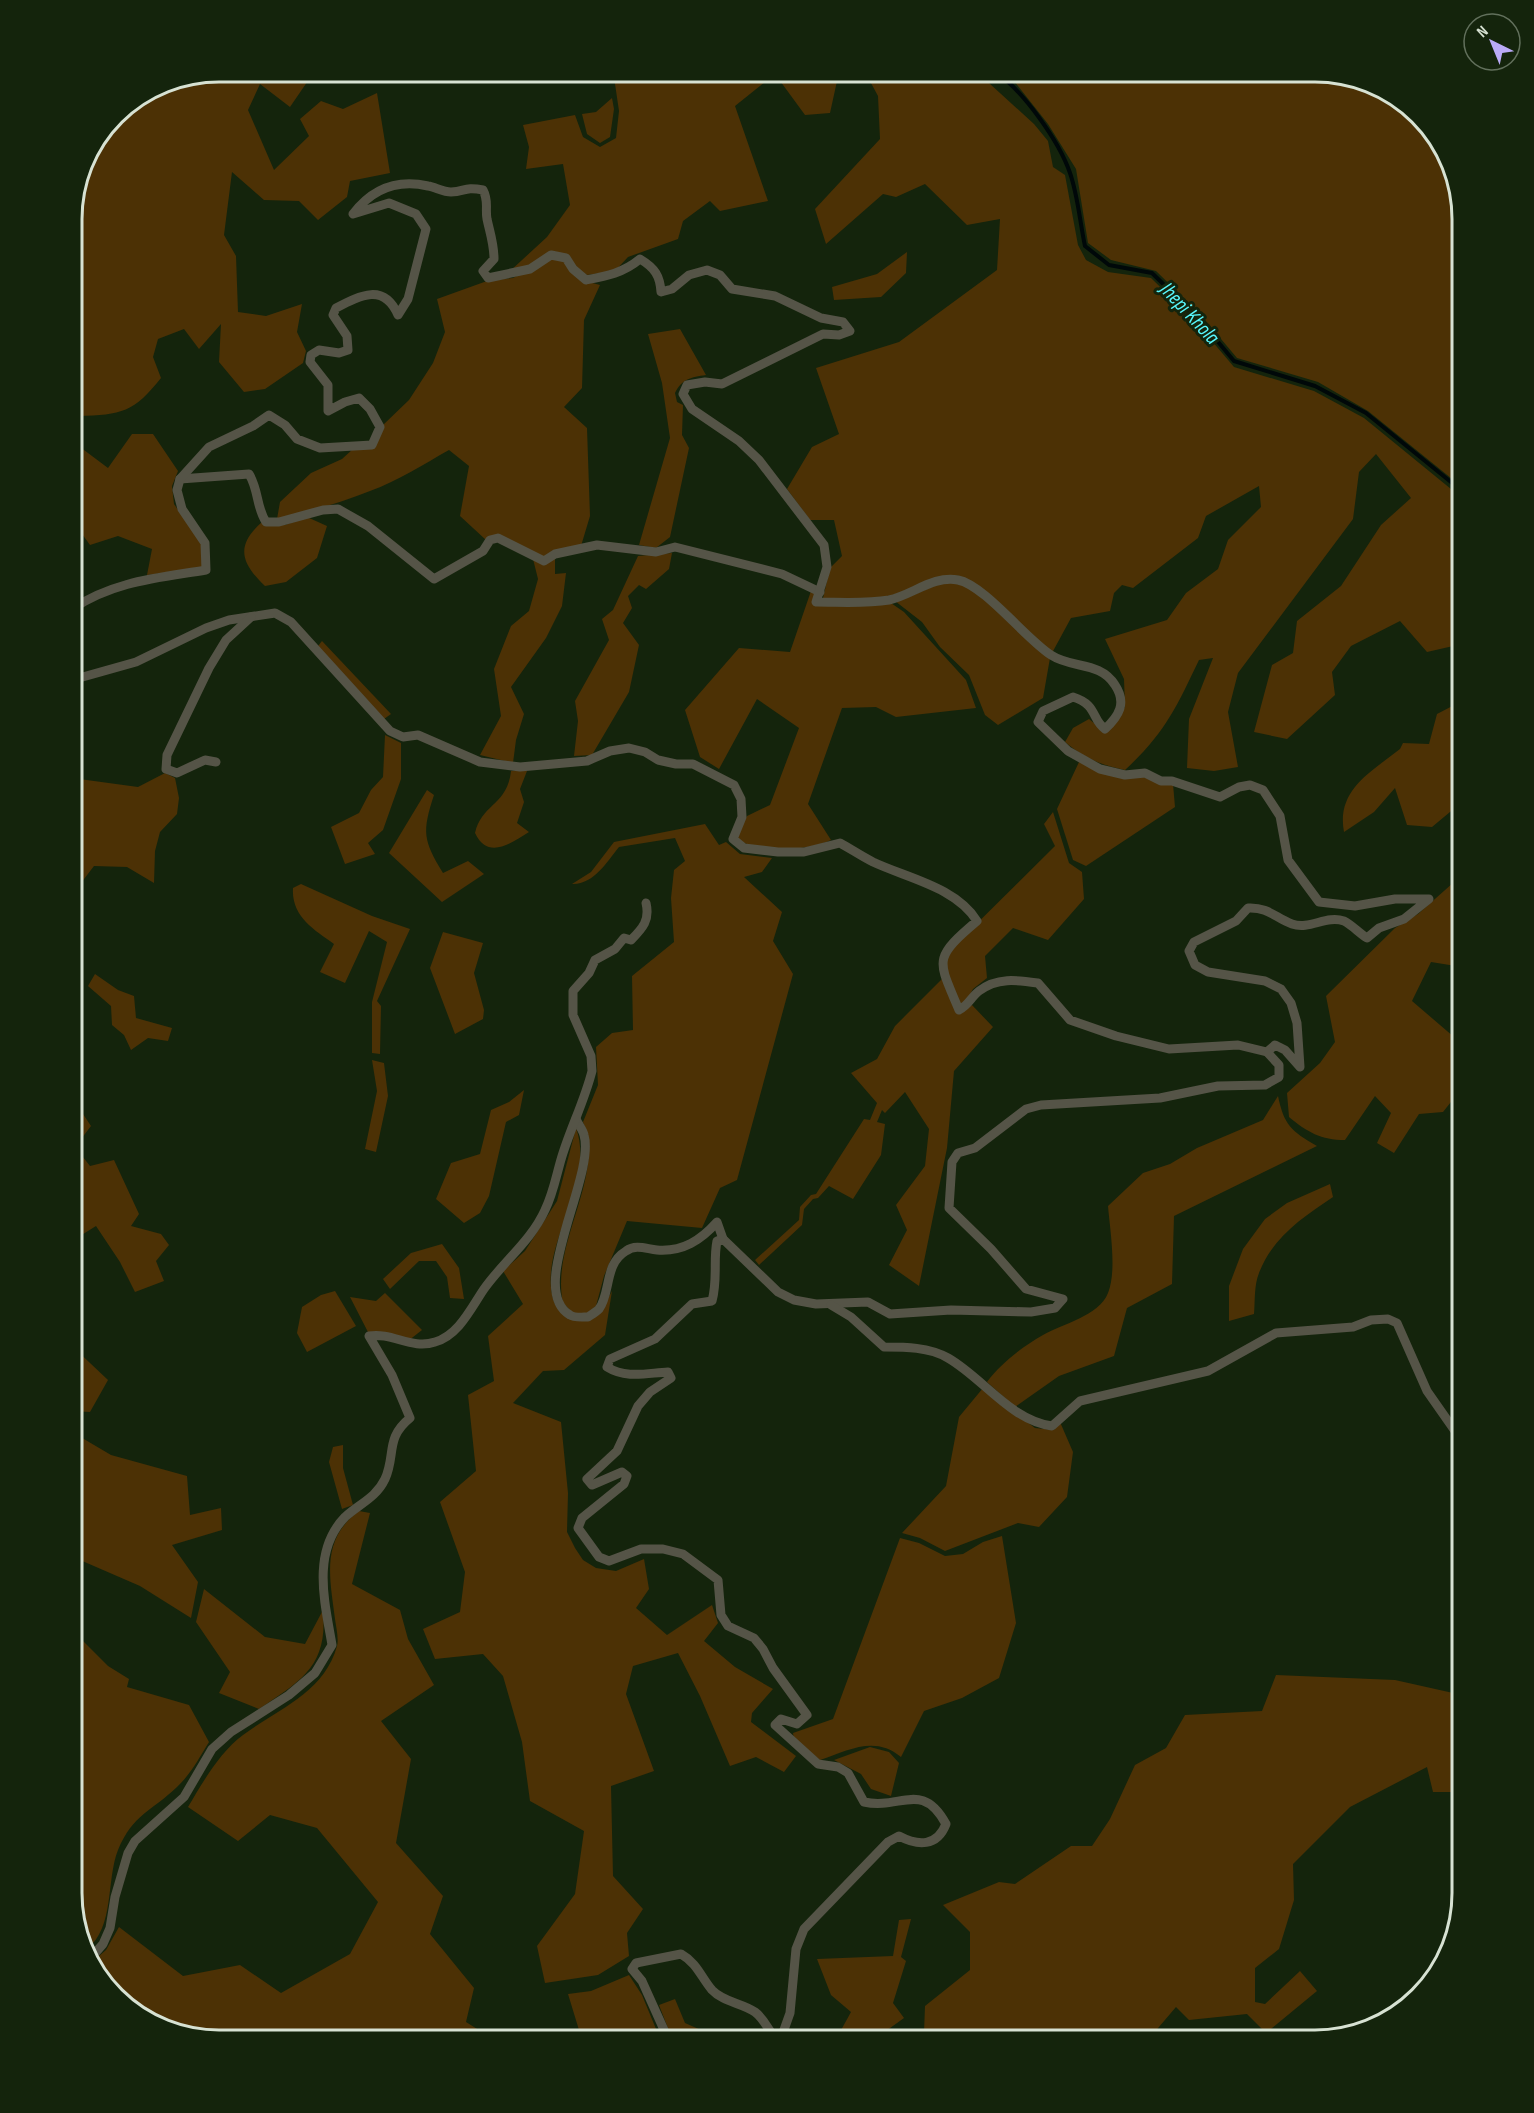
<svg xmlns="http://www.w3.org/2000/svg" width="1534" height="2113" font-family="'Sofia Sans Condensed',sans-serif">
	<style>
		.green { fill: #4c3105 }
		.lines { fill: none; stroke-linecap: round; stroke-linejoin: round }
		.stream { stroke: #000809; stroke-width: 4 }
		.minor { stroke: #555447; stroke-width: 9 }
		.labels { text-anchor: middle; stroke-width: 6; stroke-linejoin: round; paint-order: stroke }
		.water-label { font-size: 21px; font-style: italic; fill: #58f7fd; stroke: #14240c }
		.rim { fill: none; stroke: #d7e2d3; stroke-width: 3 }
	</style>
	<rect width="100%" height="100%" fill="#14240c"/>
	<g class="green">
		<path d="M219,72H314L290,107L260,84L248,110L274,170L309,136L300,119L321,101L343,109L377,93L390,173L350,181L347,197L318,220L299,201L264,200L232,172L224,235L236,256L238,312L266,316L302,304L297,332L306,351L303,363L265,389L244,392L219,362L221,324L199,349L184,329L158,339L153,357L161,378C134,412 122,415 78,416L72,399V209L87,155L122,109L163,83Z"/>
		<polygon points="623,72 839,72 830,113 805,115 775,74 735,106 768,201 720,211 710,201 683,221 678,239 628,257 615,271 587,275 554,252 529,267 509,272 547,237 570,205 563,164 526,169 529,147 523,125 575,115 583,137 600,147 616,138 619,111 614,77"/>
		<path d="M865,72H949L952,76L977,72L1034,124L1048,141L1053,167L1065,175L1078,245L1086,260L1108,272L1151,278L1195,321L1234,367L1314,391L1364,418L1462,498V644L1427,652L1400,621L1351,646L1332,672L1335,695L1287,739L1254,732L1272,665L1293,653L1297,621L1341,586L1381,525L1411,498L1376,454L1359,472L1353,519L1238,673L1228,712L1238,767L1214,771L1187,768L1189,719L1213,658L1199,660C1176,708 1165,733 1125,770C1101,765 1084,758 1065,742L1073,728L1089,719L1105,732L1125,707L1124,679L1105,639L1167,620L1186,593L1218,569L1228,540L1261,507L1259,486L1206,516L1198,538L1133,588L1122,585L1114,593L1110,611L1071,618L1052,653L960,576C933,574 914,591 888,596C867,600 844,598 823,598L830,568L842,556L834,520H810L787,489L812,447L839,434L816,368L899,342L997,270L1000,219L967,225L925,184L896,197L883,194L826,244L815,209L880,139L878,96Z"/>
		<polygon points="1007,72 1324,72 1389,92 1442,145 1462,219 1462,487 1368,411 1318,382 1237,358 1200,314 1156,271 1111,260 1088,243 1076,169 1048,124"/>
		<polygon points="612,98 614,109 610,137 600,143 587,134 582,114 596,112"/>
		<polygon points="907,252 906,273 881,297 834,300 832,287 877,274"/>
		<path d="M552,257L564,260L581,280L600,285L584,320L582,388L564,407L587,428L590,516L581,546L543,560L510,541L486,540L460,516L469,466L449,450C424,464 398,481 370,491C340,503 309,512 277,519L280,502L311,473L342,459L353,449L375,446L383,425L409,400L433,363L445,332L437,299L487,281L513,278Z"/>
		<path d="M680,329L706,375C691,377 682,379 675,393L677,402L683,405L682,435L689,448L670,537L656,548L639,545L670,438L662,383L648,334Z"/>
		<polygon points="132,434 153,434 178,471 172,486 174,504 202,544 203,568 147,575 152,549 118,536 90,545 72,520 72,441 108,468"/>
		<path d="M307,517L327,526L317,558L286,582L265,586C241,563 235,546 262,522L285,525Z"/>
		<polygon points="672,553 669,569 646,589 639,585 628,596 632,608 623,623 639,645 629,692 592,755 574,756 578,721 575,701 609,640 602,619 613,610 638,556"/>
		<polygon points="555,556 555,574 566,573 562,606 546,638 511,687 524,714 516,740 513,763 480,755 501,716 494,669 511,626 529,611 538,579 533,559"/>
		<path d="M944,582L961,583L975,590L1050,658L1043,698L998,725L985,715L969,675L940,647L922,622L895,601C913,597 927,588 944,582Z"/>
		<path d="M811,591L817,593L815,602L888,601L904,612L966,680L976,708L896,717L876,707L842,708L808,804L831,840C809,851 756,854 736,838L747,816L770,805L799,728L757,699L719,769L700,757L685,710L739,648L790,652Z"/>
		<polygon points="322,641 391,714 384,719 318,646"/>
		<path d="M1462,701V802L1432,827L1407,825L1395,788L1374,812L1344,832C1336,790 1371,772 1400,749L1403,743L1429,744L1437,714Z"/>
		<polygon points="385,735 401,743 401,779 383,830 368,843 375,854 345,864 331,827 359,813 371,790 383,777"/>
		<polygon points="1079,762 1173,784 1175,807 1086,866 1073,860 1057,809"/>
		<path d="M511,771H527L520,789L524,802L517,823L529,832C510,844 488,860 475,833C482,803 507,806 511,771Z"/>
		<polygon points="165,773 175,778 179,798 177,814 160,832 155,851 154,883 127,867 94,866 81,883 77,862 72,859 72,778 138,787"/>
		<path d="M427,790L434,795C422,832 423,840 443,873L468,861L484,874L442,902L389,853Z"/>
		<polygon points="1053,812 1069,863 1082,872 1084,899 1048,940 1013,928 985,956 987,978 973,989 966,1002 960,1007 945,965 946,954 1055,846 1044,824"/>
		<path d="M705,824L719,845L726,842L740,854L772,858L762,872L744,877L782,912L773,941L793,974L737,1180L720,1188L702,1228L627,1221L604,1276L596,1306L586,1314L573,1313L563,1303C550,1243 606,1177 583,1122L598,1085L596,1047L612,1033L633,1030L632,976L674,942L671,898L674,870L685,861L675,838L619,847C607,862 593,885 572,884L591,872L614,842Z"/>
		<path d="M1462,875V967L1431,962L1412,1001L1454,1037L1462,1053V1088L1443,1112L1419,1114L1394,1153L1377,1143L1391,1113L1375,1096L1345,1140C1321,1140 1307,1132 1289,1117L1287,1093L1320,1063L1335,1042L1326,996L1395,928L1418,914Z"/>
		<path d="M301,884L372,916L410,929L377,1001L381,1006L380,1054L372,1053V1002L387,942L369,931L345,983L320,972L334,944C314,930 291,916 293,888Z"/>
		<polygon points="443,932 483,943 474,973 484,1010 483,1019 455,1034 430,968"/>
		<polygon points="95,974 118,990 134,996 136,1018 172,1028 168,1041 148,1038 131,1050 124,1035 112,1025 111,1006 88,986"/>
		<polygon points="942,979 959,1014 972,1005 993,1027 954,1071 947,1148 919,1286 889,1265 907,1230 896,1205 925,1166 929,1129 905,1092 885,1113 882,1110 877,1122 885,1124 881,1155 853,1199 829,1186 818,1198 813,1199 804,1209 802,1225 759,1265 755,1260 799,1220 800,1207 811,1195 816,1194 864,1119 870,1120 877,1103 851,1073 877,1059 895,1026"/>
		<polygon points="372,1060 384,1063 388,1096 376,1152 365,1149 377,1091"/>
		<polygon points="524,1090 519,1115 506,1122 489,1196 480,1213 464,1223 436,1199 451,1163 480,1154 491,1110 509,1102"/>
		<path d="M1278,1096C1284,1125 1291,1131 1317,1146L1174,1216L1172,1284L1127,1308L1114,1356L1059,1376L1015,1407L987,1382C1001,1363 1022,1347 1043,1335C1062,1324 1099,1316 1108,1293C1117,1271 1110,1230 1108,1206L1143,1173L1170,1164L1197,1148L1263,1120Z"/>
		<polygon points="81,1111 91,1126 75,1147 90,1166 114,1160 139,1214 131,1226 161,1234 169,1245 156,1261 164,1281 135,1292 120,1262 96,1226 72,1241 72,1113"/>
		<path d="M576,1128C597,1185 534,1251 555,1304C557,1309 564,1314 568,1318L602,1310L612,1291L605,1335L564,1370L543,1371L513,1403L561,1422L568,1493L567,1532L575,1548L583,1560L596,1568L616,1571L644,1559L649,1589L636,1608L667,1635L712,1605L718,1623L704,1641L735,1667L773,1689L752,1713L751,1722L796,1756L784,1772L756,1757L730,1766L700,1696L678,1653L633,1666L626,1694L654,1771L611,1786L613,1876L643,1909L627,1933L629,1956L598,1975L545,1983L537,1946L575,1894L584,1831L530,1801L522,1742L503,1676L483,1654L435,1659L423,1629L460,1612L465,1572L440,1502L476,1471L468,1395L494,1381L488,1336L523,1304L503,1271L525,1251L557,1201Z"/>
		<path d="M1330,1184L1333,1197C1303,1217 1272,1238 1259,1273C1254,1285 1255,1302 1254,1314L1229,1321V1286L1243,1249L1265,1219L1287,1203Z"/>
		<polygon points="442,1244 459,1268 464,1299 450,1298 447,1277 436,1261 419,1261 390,1289 383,1279 411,1253"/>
		<polygon points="335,1291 356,1326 307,1352 297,1333 302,1307 321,1295"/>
		<polygon points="385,1293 422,1330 408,1341 369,1334 350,1297 376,1301"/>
		<polygon points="72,1346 108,1380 90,1412 72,1411"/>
		<polygon points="983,1388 1035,1428 1054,1430 1060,1422 1073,1452 1067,1497 1039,1527 1018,1523 945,1551 920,1538 902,1533 946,1486 959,1417"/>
		<polygon points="72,1432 111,1455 187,1476 190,1515 221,1508 222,1530 172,1545 198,1582 191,1618 140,1586 80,1560 72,1536"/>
		<polygon points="343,1445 343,1468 353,1505 342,1509 329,1462 333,1447"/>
		<path d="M359,1511L370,1513L352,1584L400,1610L408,1639L434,1685L381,1721L411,1759L396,1843L443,1896L430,1934L474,1988L466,2022L490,2037L503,2041H210L145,2021L92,1968L91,1963L106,1950L119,1927L183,1976L240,1965L281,1993L350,1954L378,1902L317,1828L270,1815L238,1841L188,1807C203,1782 219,1753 243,1735C278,1709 324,1693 337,1646C339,1639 336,1627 335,1619C330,1578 320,1540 359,1511Z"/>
		<path d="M1002,1536L1016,1623L999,1678L962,1698L924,1711L901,1757C875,1735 849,1750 820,1760L794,1740L793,1733L833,1719L900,1538L919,1543L945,1556L963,1554L983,1542Z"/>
		<path d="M204,1589L265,1637L305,1644L323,1610C328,1666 302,1680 259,1709L219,1693L230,1672L196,1622Z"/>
		<path d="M72,1630L108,1666L129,1679L127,1687L189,1705L209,1742C199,1758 191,1774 177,1787C152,1811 133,1814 118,1850C106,1880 115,1927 87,1949L72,1894Z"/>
		<polygon points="1276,1675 1395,1680 1462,1695 1462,1792 1433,1792 1427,1767 1350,1807 1293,1864 1294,1900 1279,1949 1255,1968 1255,2002 1265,2004 1300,1971 1317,1991 1266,2033 1247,2014 1189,2020 1176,2007 1147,2041 912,2041 924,2033 925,2006 970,1970 970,1932 943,1905 999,1882 1015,1884 1071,1846 1092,1846 1110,1819 1135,1765 1166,1748 1185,1715 1262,1711"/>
		<polygon points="870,1747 889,1752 899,1763 891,1796 871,1789 861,1774 834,1760"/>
		<polygon points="911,1919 901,1957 906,1961 893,2003 904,2018 872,2041 835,2041 851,2012 831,1995 817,1959 893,1956 899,1920"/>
		<polygon points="629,1975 642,1995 661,2041 605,2041 599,2032 579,2030 568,1994 591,1991"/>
		<polygon points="675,1999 685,2023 726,2041 673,2041 659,2005"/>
	</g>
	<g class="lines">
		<path class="stream" d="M996,72C1024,92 1059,141 1070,173C1078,196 1080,223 1085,246L1109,265L1152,273L1199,319L1234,361L1315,386L1366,413L1462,491"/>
		<g class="minor">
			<path d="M180,479L249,474C259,490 256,507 266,522H279L323,510L338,509L368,526L434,579L483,551L490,540L498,538L544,561L555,554L597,545L656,552L675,547L782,574L820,592"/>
			<path d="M72,609C114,581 158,578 206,570L205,543L182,509L177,490L180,479L209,447L253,426L269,415L285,425L297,439L320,448L372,445L380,427L370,409L359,398L345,402L328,411V385L310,362L311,355L319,350L339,353L348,350L347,336L333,315L336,308C361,295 384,283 398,315L408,299L426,229L416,214L389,203L353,214C372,189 397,179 428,186C435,187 443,192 451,192C465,192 464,186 483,190C489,201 485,208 487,219C490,233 494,244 494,259L483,271L488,278L530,269L551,255L566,258L573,269L586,280C607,276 623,273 640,259C655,268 660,276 661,292L672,289L689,275L707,270L720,275L732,289L775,296L821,318L843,322L850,331L839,335L823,334L722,384L705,382L687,385L683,394L692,409L739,441L759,460L824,545L827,567L816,602C840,602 865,604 889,600C912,595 934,575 958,580C984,585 1025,638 1051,655C1072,669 1100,661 1115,685C1127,703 1119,716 1105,729C1091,719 1098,705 1073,697L1043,711L1038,722L1068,751L1100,769L1125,775L1145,773L1161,781H1172L1220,797L1239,787L1250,785L1263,790L1280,816L1288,860L1319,902L1355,906L1395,899H1429L1404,919L1379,928L1367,938C1359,933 1352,925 1344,921C1326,915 1310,930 1292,924C1275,918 1269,907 1248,908L1236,921L1194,942L1189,951L1195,965L1208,972L1265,981L1281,989L1291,1003L1297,1023L1300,1067L1285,1050L1275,1045L1267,1052"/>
			<path d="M72,680L136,662L206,628L229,620L275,613L291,622L390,731L403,737L418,735L480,762L520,767L587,761L610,751L629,748L645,752L658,760L676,764H693L734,785L741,799L742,817L733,839L744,848L778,852H804L840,843C851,849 861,856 873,862C907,878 956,887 977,921C932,959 938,960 959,1010C969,1005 971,997 979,991C997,977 1017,980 1038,983L1070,1020L1116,1036L1169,1049L1238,1045L1267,1052L1279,1065V1077L1265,1085L1218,1086L1160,1098L1041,1105L1026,1109L975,1148L958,1153L952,1162L949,1208L991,1249L1026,1289L1063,1299L1055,1308L1031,1312L951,1310L890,1314L868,1302L816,1304L794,1300L778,1292L723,1239L717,1241C713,1260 718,1280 712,1301L692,1304L655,1339L610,1359L607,1367C626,1379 647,1373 668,1372L671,1378L650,1392L638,1406L617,1451L587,1479L592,1485L622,1472L627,1476L624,1484L582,1518L578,1528L599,1557L609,1561L641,1549H663L683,1554L718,1580L721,1615L728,1626L754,1638L763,1649L773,1668L807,1715L797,1724L781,1719L775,1725L818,1764L838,1767L848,1773L864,1802C901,1810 922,1780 946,1824C937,1847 918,1846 899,1836L888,1842L804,1929L796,1949L790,2013L780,2041"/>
			<polyline points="216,762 205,760 177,773 166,769 167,755 209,668 226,640 251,617"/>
			<path d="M576,1119C578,1124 583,1130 584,1135C596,1176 526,1290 570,1315C574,1318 582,1317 588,1317C591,1315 596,1312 599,1309C611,1293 604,1264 626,1251C636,1244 646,1249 657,1250C683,1252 701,1240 717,1222L723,1239"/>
			<path d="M831,1305L851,1317L884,1347C905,1347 929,1347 948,1358C983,1378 1010,1420 1052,1426L1080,1401L1208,1371L1276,1333L1353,1327L1371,1320L1388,1319L1397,1323L1427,1391L1462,1441"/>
			<path d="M90,1959L103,1944L110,1928L115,1897L128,1853L135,1841L184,1797L212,1749L231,1732L289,1695L315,1673L332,1645C325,1603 311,1552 345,1517C359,1504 376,1498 385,1479C396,1455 385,1438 410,1418L392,1375L369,1336C392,1332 412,1350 435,1342C459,1335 471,1308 484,1289C503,1262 531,1241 545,1210C554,1192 557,1171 563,1153C572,1125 585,1099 592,1071L591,1056L573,1015V991L589,973L595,960L615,949L624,938L631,940C643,928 650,920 646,903"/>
			<path d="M669,2041L642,1981L632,1969L636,1963L681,1954C697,1963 701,1977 712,1990C723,2002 742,2003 755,2012C766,2020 769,2034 779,2041"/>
		</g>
	</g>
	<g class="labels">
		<g class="water-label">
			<text transform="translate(1190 313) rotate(47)" y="7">Jhepi Khola</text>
		</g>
	</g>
	<path d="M0 0H1534V2113H0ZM219 82H1315A137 137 0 0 1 1452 219V1893A137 137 0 0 1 1315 2030H219A137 137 0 0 1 82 1893V219A137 137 0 0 1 219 82Z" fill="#14240c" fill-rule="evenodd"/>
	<path class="rim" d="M219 82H1315A137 137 0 0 1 1452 219V1893A137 137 0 0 1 1315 2030H219A137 137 0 0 1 82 1893V219A137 137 0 0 1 219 82Z"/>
	<g transform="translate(1492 42) rotate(317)"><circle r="28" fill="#14240c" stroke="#62705c" stroke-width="1.5"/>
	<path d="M0-4.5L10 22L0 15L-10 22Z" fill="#baaaf7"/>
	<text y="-9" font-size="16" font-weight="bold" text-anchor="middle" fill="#d7e2d3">N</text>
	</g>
</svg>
